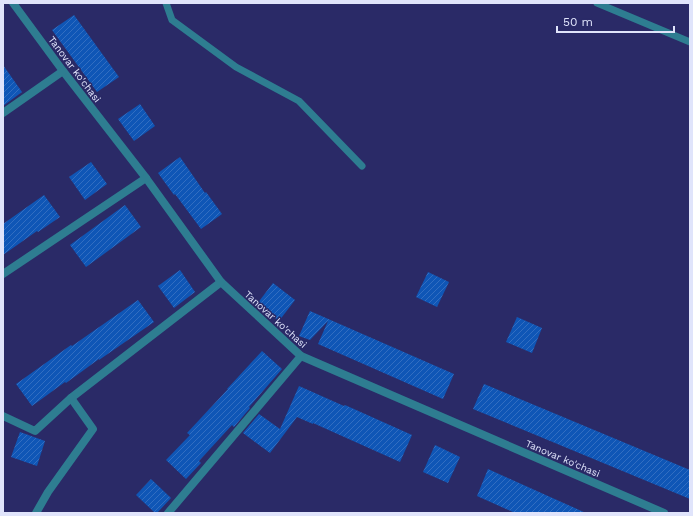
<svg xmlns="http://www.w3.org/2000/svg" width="693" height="516" font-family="'Work Sans',sans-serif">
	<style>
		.building { fill: url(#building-hatch) }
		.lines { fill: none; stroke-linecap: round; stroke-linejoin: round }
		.lane { stroke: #2e7d91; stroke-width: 7 }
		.street { stroke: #2e7d91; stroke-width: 8 }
		.labels { text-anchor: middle; stroke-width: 3; stroke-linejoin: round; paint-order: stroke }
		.street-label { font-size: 10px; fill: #e0e4fb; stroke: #2a2a67 }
	</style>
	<defs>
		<pattern id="building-hatch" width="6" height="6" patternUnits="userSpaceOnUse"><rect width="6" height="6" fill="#0f56b6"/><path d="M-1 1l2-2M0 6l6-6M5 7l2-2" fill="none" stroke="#326ec1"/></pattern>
	</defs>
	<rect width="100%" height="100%" fill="#2a2a67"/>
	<g class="building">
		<polygon points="74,15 119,77 97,92 52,30"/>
		<polygon points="3,65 22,92 3,106"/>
		<polygon points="140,104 155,126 134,141 118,119"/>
		<polygon points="180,157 205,193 206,192 222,214 201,229 175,194 174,195 158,173"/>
		<polygon points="91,162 107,184 85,200 69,177"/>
		<polygon points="44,195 60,217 38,232 37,231 3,255 3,224"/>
		<polygon points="125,205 141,227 86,267 70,245"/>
		<polygon points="180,270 195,292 174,308 158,286"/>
		<polygon points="428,272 449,282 437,307 416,297"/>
		<polygon points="273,283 295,300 279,321 257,304"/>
		<polygon points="138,300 154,322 99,360 99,359 66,383 65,382 32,406 16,384 71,345 72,346"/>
		<polygon points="310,311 454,374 443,399 318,344 328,321 310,340 299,336"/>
		<polygon points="517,317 542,328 532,353 506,342"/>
		<polygon points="262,351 282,369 249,407 250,408 234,427 232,425 199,461 201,463 186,479 166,460 190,435 187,433 228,389 227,389"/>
		<polygon points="484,384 690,470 690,499 473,409"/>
		<polygon points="299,386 344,406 345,405 412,435 400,462 313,423 313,424 297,417 270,453 243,433 259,414 280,429"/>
		<polygon points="20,432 45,441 37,466 11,457"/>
		<polygon points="435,445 460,457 448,483 423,472"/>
		<polygon points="488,469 548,496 586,513 515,513 477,496"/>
		<polygon points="151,479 171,498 157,513 155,513 136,495"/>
	</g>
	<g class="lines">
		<g class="lane">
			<polyline points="166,3 172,20 236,67 299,101 362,166"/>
			<polyline points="597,3 690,42"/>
		</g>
		<g class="street">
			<polyline points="13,3 63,71 146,178 221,282 301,356 664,513"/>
			<polyline points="3,113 63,71"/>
			<polyline points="3,274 146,178"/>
			<polyline points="3,416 35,431 71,398 221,282"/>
			<polyline points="36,513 48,492 93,429 71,398"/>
			<polyline points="168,513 301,356"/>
		</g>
	</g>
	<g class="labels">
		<g class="street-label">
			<text transform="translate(75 69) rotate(53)" y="4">Tanovar ko'chasi</text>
			<text transform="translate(276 319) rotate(42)" y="4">Tanovar ko'chasi</text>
			<text transform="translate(563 458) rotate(23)" y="4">Tanovar ko'chasi</text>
		</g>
	</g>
	<rect width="693" height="516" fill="none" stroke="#e0e4fb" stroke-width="8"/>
	<path d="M557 26v6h117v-6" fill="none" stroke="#e0e4fb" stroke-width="2"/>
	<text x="563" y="26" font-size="12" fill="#e0e4fb" stroke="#2a2a67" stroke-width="3" paint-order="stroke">50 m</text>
</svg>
